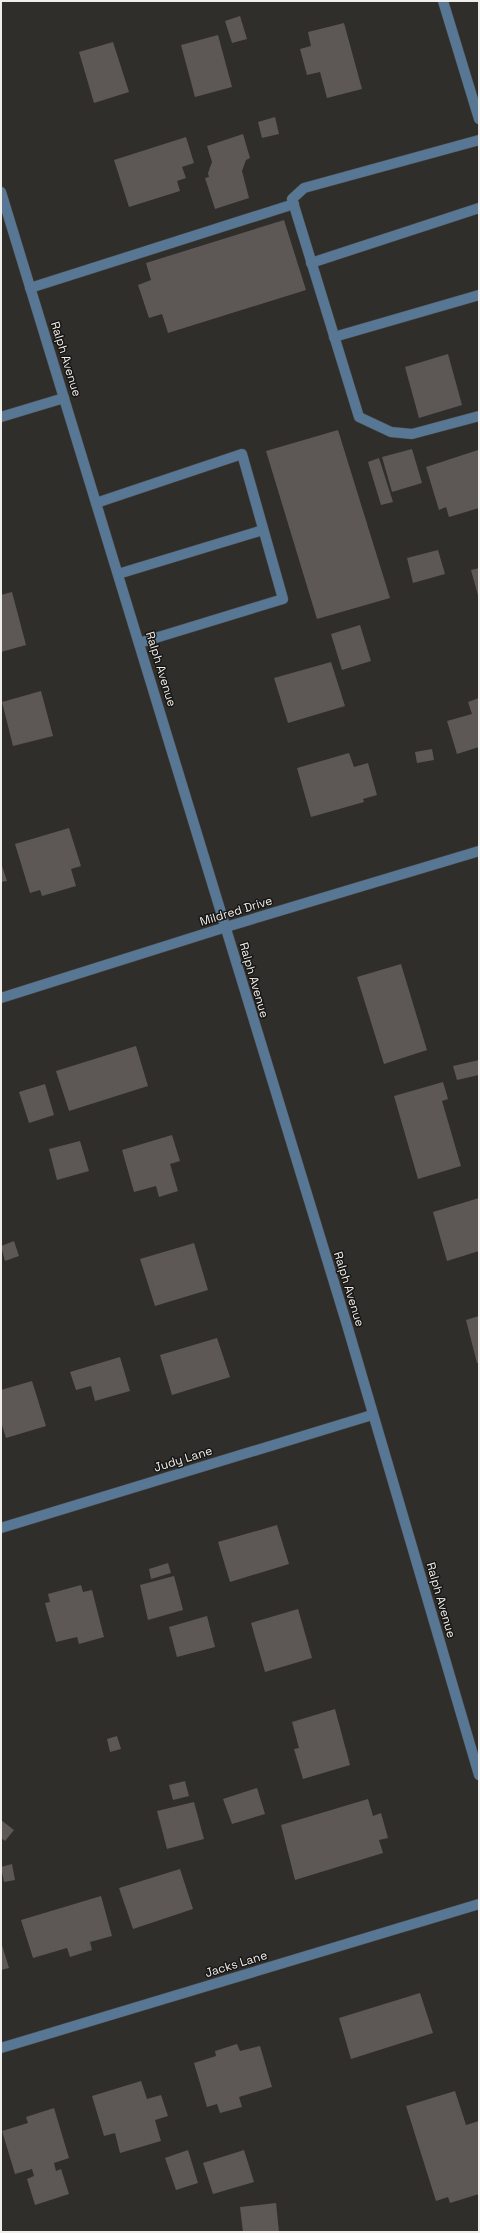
<svg xmlns="http://www.w3.org/2000/svg" width="480" height="2233" font-family="'Space Grotesk',sans-serif">
	<style>
		.building { fill: #5d5856 }
		.lines { fill: none; stroke-linecap: round; stroke-linejoin: round }
		.minor-casing { stroke: #4a4945; stroke-width: 11 }
		.minor { stroke: #587794; stroke-width: 10 }
		.labels { text-anchor: middle; stroke-width: 3; stroke-linejoin: round; paint-order: stroke }
		.street-label { font-size: 12px; fill: #efeeeb; stroke: #171614 }
	</style>
	<rect width="100%" height="100%" fill="#2f2e2a"/>
	<g class="building">
		<polygon points="240,16 247,39 232,43 225,21"/>
		<polygon points="344,23 362,89 327,98 320,72 307,75 300,49 311,46 308,32"/>
		<polygon points="218,35 232,87 195,97 181,45"/>
		<polygon points="113,42 129,92 94,103 79,52"/>
		<polygon points="275,117 279,134 262,138 258,122"/>
		<polygon points="243,134 250,158 246,160 242,171 249,198 215,209 205,178 209,177 208,173 212,162 207,146"/>
		<polygon points="186,137 194,163 182,167 186,178 177,181 180,191 129,207 114,160"/>
		<polygon points="284,220 306,290 168,333 162,314 149,318 138,285 151,280 146,263"/>
		<polygon points="448,354 462,405 419,418 405,367"/>
		<polygon points="338,430 390,598 317,619 266,451"/>
		<polygon points="412,449 422,483 392,492 382,457"/>
		<polygon points="478,450 479,508 449,517 446,507 439,510 426,467"/>
		<polygon points="379,458 393,502 381,505 368,462"/>
		<polygon points="438,550 445,574 413,583 407,558"/>
		<polygon points="479,568 479,599 471,570"/>
		<polygon points="12,592 26,645 1,652 1,595"/>
		<polygon points="360,625 371,661 342,670 331,634"/>
		<polygon points="331,662 345,706 288,723 274,678"/>
		<polygon points="41,691 53,736 13,746 2,702"/>
		<polygon points="479,698 479,747 457,754 447,721 472,714 468,702"/>
		<polygon points="432,749 434,760 417,763 415,752"/>
		<polygon points="349,753 354,767 368,763 377,795 363,799 364,802 311,817 297,768"/>
		<polygon points="69,828 81,866 71,869 76,886 42,896 40,890 30,893 15,844"/>
		<polygon points="1,863 7,881 1,882"/>
		<polygon points="401,964 427,1050 384,1064 357,977"/>
		<polygon points="136,1046 148,1086 69,1111 56,1071"/>
		<polygon points="479,1060 479,1075 457,1080 453,1066"/>
		<polygon points="443,1082 448,1099 442,1101 461,1166 418,1179 394,1096"/>
		<polygon points="45,1084 54,1115 29,1123 19,1092"/>
		<polygon points="172,1135 180,1161 170,1164 178,1191 159,1197 156,1186 134,1192 122,1150"/>
		<polygon points="80,1141 89,1171 57,1180 49,1149"/>
		<polygon points="479,1198 479,1251 447,1261 433,1212"/>
		<polygon points="14,1241 19,1256 5,1261 1,1246"/>
		<polygon points="194,1243 208,1290 155,1306 140,1259"/>
		<polygon points="479,1316 479,1363 477,1363 466,1320"/>
		<polygon points="217,1338 230,1377 172,1395 160,1355"/>
		<polygon points="120,1357 130,1391 95,1401 91,1386 76,1390 70,1372"/>
		<polygon points="32,1381 46,1426 6,1438 1,1422 1,1390"/>
		<polygon points="277,1525 289,1564 230,1582 218,1542"/>
		<polygon points="168,1563 171,1573 151,1579 149,1569"/>
		<polygon points="174,1576 183,1610 148,1620 140,1585"/>
		<polygon points="81,1585 83,1592 92,1590 104,1637 79,1644 77,1637 56,1642 45,1603 50,1602 48,1594"/>
		<polygon points="298,1609 312,1658 265,1672 251,1623"/>
		<polygon points="207,1616 215,1647 177,1657 169,1627"/>
		<polygon points="335,1709 350,1765 303,1779 294,1749 299,1748 292,1722"/>
		<polygon points="117,1736 121,1749 110,1752 107,1739"/>
		<polygon points="185,1781 189,1796 173,1800 169,1785"/>
		<polygon points="257,1788 265,1814 232,1824 223,1799"/>
		<polygon points="368,1799 373,1816 381,1813 388,1838 379,1840 383,1853 295,1880 281,1825"/>
		<polygon points="194,1802 204,1839 167,1849 157,1811"/>
		<polygon points="1,1820 14,1830 5,1841 1,1838"/>
		<polygon points="12,1864 15,1880 4,1882 1,1867"/>
		<polygon points="180,1869 193,1909 133,1929 119,1888"/>
		<polygon points="101,1896 112,1936 90,1942 92,1950 70,1957 67,1948 33,1958 21,1920"/>
		<polygon points="1,1942 9,1968 1,1970"/>
		<polygon points="420,1993 433,2033 351,2059 339,2018"/>
		<polygon points="237,2044 240,2051 260,2046 272,2087 239,2097 242,2107 220,2113 217,2104 207,2107 194,2063 216,2056 215,2051"/>
		<polygon points="141,2081 147,2099 161,2095 168,2116 155,2120 161,2141 120,2153 115,2133 104,2136 92,2096"/>
		<polygon points="455,2091 466,2125 479,2121 479,2194 450,2203 448,2197 436,2201 406,2106"/>
		<polygon points="54,2108 69,2158 54,2163 56,2171 61,2169 69,2194 35,2205 27,2179 34,2176 32,2169 15,2174 2,2131 28,2123 26,2117"/>
		<polygon points="188,2150 198,2183 176,2190 165,2158"/>
		<polygon points="244,2150 254,2182 213,2194 203,2163"/>
		<polygon points="276,2203 279,2232 243,2232 240,2207"/>
	</g>
	<g class="lines">
		<defs>
			<g id="minor">
				<polyline points="443,1 479,119"/>
				<polyline points="479,140 304,188 292,199 359,417 391,432 412,434 479,416"/>
				<polyline points="1,192 347,1325 479,1775"/>
				<polyline points="311,263 479,208"/>
				<polyline points="30,288 294,204"/>
				<polyline points="334,337 479,295"/>
				<polyline points="1,417 64,398"/>
				<polyline points="96,503 242,454 283,599 139,643"/>
				<polyline points="118,574 263,530"/>
				<polyline points="1,998 226,927 479,851"/>
				<polyline points="1,1528 372,1415"/>
				<polyline points="1,2048 479,1904"/>
			</g>
		</defs>
		<use href="#minor" class="minor-casing"/>
		<use href="#minor" class="minor"/>
	</g>
	<g class="labels">
		<g class="street-label">
			<text transform="translate(66 359) rotate(73)" y="4">Ralph Avenue</text>
			<text transform="translate(161 669) rotate(73)" y="4">Ralph Avenue</text>
			<text transform="translate(236 911) rotate(-17)" y="4">Mildred Drive</text>
			<text transform="translate(254 980) rotate(74)" y="4">Ralph Avenue</text>
			<text transform="translate(349 1289) rotate(73)" y="4">Ralph Avenue</text>
			<text transform="translate(183 1459) rotate(-17)" y="4">Judy Lane</text>
			<text transform="translate(441 1600) rotate(74)" y="4">Ralph Avenue</text>
			<text transform="translate(236 1964) rotate(-17)" y="4">Jacks Lane</text>
		</g>
	</g>
	<rect width="480" height="2233" fill="none" stroke="#efeeeb" stroke-width="4"/>
</svg>
